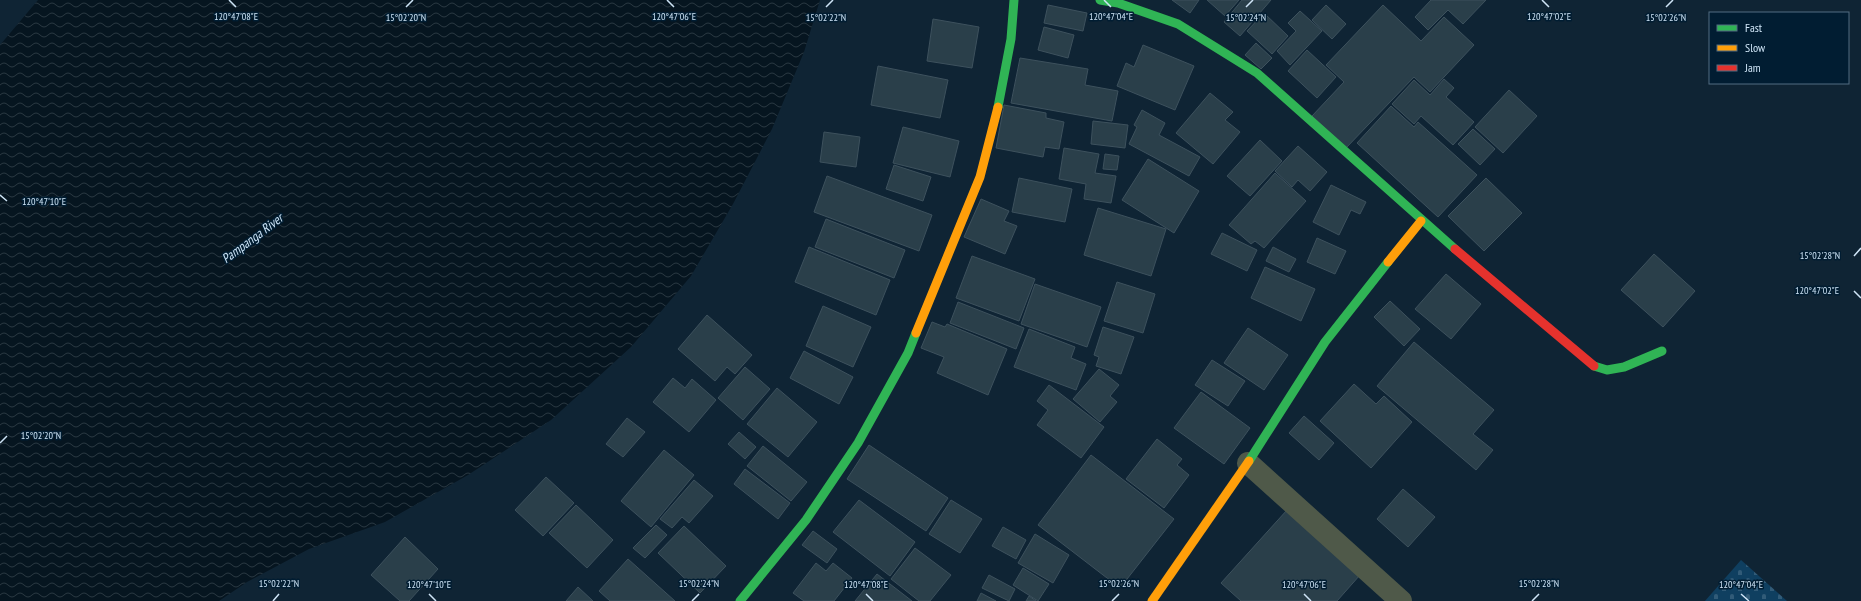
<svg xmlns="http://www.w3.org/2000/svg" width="1861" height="601" font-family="'PT Sans Narrow',sans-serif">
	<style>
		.cemetery { fill: url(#cemetery-stones) }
		.water { fill: url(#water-waves) }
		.building { fill: #2a3f4a; stroke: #3d515d }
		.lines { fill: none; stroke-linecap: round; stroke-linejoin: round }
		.street { stroke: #4f5949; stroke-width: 22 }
		.fast { stroke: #30b455; stroke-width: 9 }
		.slow { stroke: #ff9f0a; stroke-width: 9 }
		.jam { stroke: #e5322d; stroke-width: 9 }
		.ticks { fill: none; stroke: #cfe5f7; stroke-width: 1.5 }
		.labels { text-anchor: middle; stroke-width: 3; stroke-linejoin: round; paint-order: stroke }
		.water-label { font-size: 13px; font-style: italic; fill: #cee5f8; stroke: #011d32 }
		.ticks-label { font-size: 10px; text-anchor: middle; fill: #cfe5f7; stroke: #011d32; stroke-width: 3; stroke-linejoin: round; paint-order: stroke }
	</style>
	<defs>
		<pattern id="cemetery-stones" width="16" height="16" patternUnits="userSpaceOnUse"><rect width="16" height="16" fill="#0f3f60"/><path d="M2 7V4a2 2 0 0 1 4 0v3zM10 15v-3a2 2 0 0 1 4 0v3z" fill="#315b78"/></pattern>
		<pattern id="water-waves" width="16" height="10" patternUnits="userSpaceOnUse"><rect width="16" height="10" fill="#061520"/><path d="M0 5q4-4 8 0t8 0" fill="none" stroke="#293741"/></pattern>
	</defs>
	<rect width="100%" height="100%" fill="#0f2434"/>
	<polygon class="cemetery" points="1741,560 1787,601 1705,601"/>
	<polygon class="water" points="38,0 820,0 804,52 772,129 733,204 691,276 631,347 551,420 468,475 385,522 309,549 247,582 219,601 0,601 0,45"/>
	<g class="building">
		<polygon points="1172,0 1199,0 1190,13"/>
		<polygon points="1207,0 1239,0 1225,16"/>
		<polygon points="1242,0 1271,0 1240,36 1224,22"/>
		<polygon points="1431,0 1486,0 1463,24 1448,10 1428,30 1415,17"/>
		<polygon points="1048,5 1087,13 1083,31 1044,23"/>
		<polygon points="1326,5 1346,24 1332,39 1312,20"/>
		<polygon points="1383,5 1421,41 1444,17 1474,45 1430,92 1414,77 1346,148 1312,116 1344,82 1326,65"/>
		<polygon points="1300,11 1322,31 1290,65 1277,51 1296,31 1288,23"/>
		<polygon points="1264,13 1288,36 1272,54 1247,31"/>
		<polygon points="933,19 979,27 972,68 927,61"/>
		<polygon points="1044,27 1074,35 1068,58 1038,50"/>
		<polygon points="1256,43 1272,58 1261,69 1245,55"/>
		<polygon points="1143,45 1194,66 1175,110 1117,86 1126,63 1134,67"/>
		<polygon points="1307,50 1336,77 1317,98 1288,71"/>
		<polygon points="1020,58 1088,69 1085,85 1118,91 1112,121 1011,103"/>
		<polygon points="878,66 948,80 940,118 871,105"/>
		<polygon points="1444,79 1454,88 1446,97 1474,122 1453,145 1421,116 1414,124 1392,104 1414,80 1430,95"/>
		<polygon points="1509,90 1537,116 1503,153 1475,127"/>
		<polygon points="1210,93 1233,112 1225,120 1240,132 1213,164 1176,133"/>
		<polygon points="1004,105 1046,113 1046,118 1064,122 1059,149 1045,147 1043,157 996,148"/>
		<polygon points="1391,106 1414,127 1418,122 1477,175 1438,217 1357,143"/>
		<polygon points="1142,110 1165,123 1159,135 1200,157 1189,176 1129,144 1137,127 1134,125"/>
		<polygon points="1093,121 1128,125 1125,148 1091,144"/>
		<polygon points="903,127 959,141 950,177 893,163"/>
		<polygon points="1473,129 1495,149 1480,165 1458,144"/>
		<polygon points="824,132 860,137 856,167 820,162"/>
		<polygon points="1260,140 1282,161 1250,196 1227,176"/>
		<polygon points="1298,146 1327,172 1310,191 1298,180 1292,187 1275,171"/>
		<polygon points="1064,148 1099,154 1095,173 1116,176 1111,203 1084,199 1086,184 1059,179"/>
		<polygon points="1105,154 1119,156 1117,170 1103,169"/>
		<polygon points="1148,159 1199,191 1174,233 1122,200"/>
		<polygon points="894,165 931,177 923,201 886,189"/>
		<polygon points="1275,173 1306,201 1264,248 1255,241 1251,244 1229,225"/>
		<polygon points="827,176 932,215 919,251 814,212"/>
		<polygon points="1019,178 1072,189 1065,222 1012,212"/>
		<polygon points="1486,178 1522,213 1484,251 1448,216"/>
		<polygon points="1331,185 1366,202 1360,214 1351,210 1339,235 1313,222"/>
		<polygon points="981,199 1009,211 1004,221 1017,226 1005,254 964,237"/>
		<polygon points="1098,208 1166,229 1151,276 1084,255"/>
		<polygon points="826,219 905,250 894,278 815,247"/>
		<polygon points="1222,233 1257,250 1247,271 1211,254"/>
		<polygon points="1317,238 1346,251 1335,274 1307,262"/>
		<polygon points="809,247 890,280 876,315 795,282"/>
		<polygon points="1273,247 1296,259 1289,272 1266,261"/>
		<polygon points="1654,254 1695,291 1663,327 1621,290"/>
		<polygon points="972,256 1035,279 1019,321 956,298"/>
		<polygon points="1265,267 1315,289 1301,321 1251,298"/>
		<polygon points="1446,274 1481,304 1451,339 1415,309"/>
		<polygon points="1117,282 1155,294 1143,333 1104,321"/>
		<polygon points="1035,284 1101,307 1087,347 1021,324"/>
		<polygon points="1390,301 1420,329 1404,346 1374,317"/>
		<polygon points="958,302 1024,328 1016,349 950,323"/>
		<polygon points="823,306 871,327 853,367 806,346"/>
		<polygon points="707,315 752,355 735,374 727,367 715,381 678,349"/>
		<polygon points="932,322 945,327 947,324 1007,349 988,395 937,373 944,357 921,348"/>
		<polygon points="1103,327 1134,337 1121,374 1096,366 1099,357 1094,355"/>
		<polygon points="1248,328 1288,355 1264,390 1224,363"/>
		<polygon points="1029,329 1075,347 1071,358 1086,364 1076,390 1014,367"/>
		<polygon points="1414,342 1494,410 1473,434 1493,450 1476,470 1377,386"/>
		<polygon points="804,351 853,377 839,404 790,378"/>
		<polygon points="1212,360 1245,381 1228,406 1195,385"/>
		<polygon points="745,367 770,389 743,420 718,398"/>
		<polygon points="1099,369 1119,385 1110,396 1117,402 1100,422 1073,399"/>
		<polygon points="673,378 685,388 692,379 716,400 689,432 653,402"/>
		<polygon points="1354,384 1376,404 1384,396 1412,422 1371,468 1320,421"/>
		<polygon points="1049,385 1104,427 1081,458 1037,425 1048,410 1037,401"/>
		<polygon points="777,388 817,422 788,457 747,424"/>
		<polygon points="1201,392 1250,428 1224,464 1174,428"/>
		<polygon points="1304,416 1334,443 1319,460 1289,433"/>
		<polygon points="627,418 645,432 623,457 606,444"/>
		<polygon points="739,432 756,447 745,459 728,444"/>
		<polygon points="1157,439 1182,459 1177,465 1189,475 1164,508 1126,479"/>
		<polygon points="869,445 948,498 926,531 847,479"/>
		<polygon points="763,446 807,482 791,501 747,466"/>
		<polygon points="664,450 694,475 651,527 621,501"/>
		<polygon points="1091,455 1174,519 1120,588 1038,525"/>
		<polygon points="745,469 790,503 778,519 734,484"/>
		<polygon points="546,477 574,503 543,536 515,510"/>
		<polygon points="694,480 713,496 689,523 682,517 672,528 660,519"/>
		<polygon points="1403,489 1435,517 1408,547 1377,519"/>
		<polygon points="859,500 915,542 890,576 833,532"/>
		<polygon points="951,500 982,519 960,553 929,534"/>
		<polygon points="576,505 613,540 587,568 549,533"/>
		<polygon points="1287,510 1360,575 1337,601 1241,601 1221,583"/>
		<polygon points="656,525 667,535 645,558 633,548"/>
		<polygon points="684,526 726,566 700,593 658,553"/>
		<polygon points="1003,527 1026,540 1016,559 992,546"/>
		<polygon points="813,531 837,549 827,563 802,545"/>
		<polygon points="1035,534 1069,555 1053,583 1018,563"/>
		<polygon points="405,537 438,569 409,601 400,601 371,575"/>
		<polygon points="915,548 951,575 930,601 919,601 891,579"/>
		<polygon points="628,559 675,601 610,601 599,591"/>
		<polygon points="816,563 826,571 833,563 852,578 834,601 804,601 793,593"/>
		<polygon points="1023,568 1049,584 1038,601 1013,585"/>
		<polygon points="877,574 912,601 855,601"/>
		<polygon points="989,575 1015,589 1009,601 982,588"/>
		<polygon points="578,587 593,601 566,601"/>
		<polygon points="981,593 996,601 977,601"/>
		<polygon points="1029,596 1036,601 1026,601"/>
	</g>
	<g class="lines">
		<polyline class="street" points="1248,463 1401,601"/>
		<g class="fast">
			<polyline points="1100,0 1118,3 1178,24 1257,73 1455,249"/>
			<polyline points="998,107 1011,39 1014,0"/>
			<polyline points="1594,366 1607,370 1624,367 1662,351"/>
			<polyline points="1249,461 1325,342 1388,262"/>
			<polyline points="740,601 806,520 858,443 908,353 916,333"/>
		</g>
		<g class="slow">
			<polyline points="1388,262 1421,221"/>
			<polyline points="916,333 980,177 998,107"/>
			<polyline points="1152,601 1249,461"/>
		</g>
		<polyline class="jam" points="1455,249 1594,366"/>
	</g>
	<path class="ticks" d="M229,0L236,7M667,0L674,7M1104,0L1111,7M1542,0L1549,7M406,7L413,0M826,7L833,0M1246,7L1253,0M1666,7L1673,0M0,195L7,201M1854,256L1861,248M1854,291L1861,298M0,443L7,436M429,594L436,601M866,594L873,601M1304,594L1311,601M1741,594L1749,601M273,601L279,594M692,601L699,594M1112,601L1119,594M1532,601L1539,594"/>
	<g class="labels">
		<g class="water-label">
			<text transform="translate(252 238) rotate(-37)" y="5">Pampanga River</text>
		</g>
	</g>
	<g class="ticks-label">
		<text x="674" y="20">120°47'06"E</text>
		<text x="1549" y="20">120°47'02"E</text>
		<text x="236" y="20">120°47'08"E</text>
		<text x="1111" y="20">120°47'04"E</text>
		<text x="1666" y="21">15°02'26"N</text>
		<text x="406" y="21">15°02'20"N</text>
		<text x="826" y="21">15°02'22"N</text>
		<text x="1246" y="21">15°02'24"N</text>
		<text x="44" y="205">120°47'10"E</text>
		<text x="1820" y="259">15°02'28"N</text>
		<text x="1817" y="294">120°47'02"E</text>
		<text x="41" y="439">15°02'20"N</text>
		<text x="279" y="587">15°02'22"N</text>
		<text x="699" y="587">15°02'24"N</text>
		<text x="1119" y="587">15°02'26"N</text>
		<text x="1539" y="587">15°02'28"N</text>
		<text x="429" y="588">120°47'10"E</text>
		<text x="866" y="588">120°47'08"E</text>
		<text x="1304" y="588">120°47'06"E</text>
		<text x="1741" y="588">120°47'04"E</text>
	</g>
	<rect x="1709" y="12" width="140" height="72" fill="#011d32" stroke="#536d81"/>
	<rect x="1717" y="25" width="20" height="6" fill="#30b455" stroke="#536d81"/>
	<text x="1745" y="32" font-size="12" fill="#cfe5f7">Fast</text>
	<rect x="1717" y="45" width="20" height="6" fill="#ff9f0a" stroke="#536d81"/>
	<text x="1745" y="52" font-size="12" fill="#cfe5f7">Slow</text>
	<rect x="1717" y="65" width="20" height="6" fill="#e5322d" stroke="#536d81"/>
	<text x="1745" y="72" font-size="12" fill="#cfe5f7">Jam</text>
</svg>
